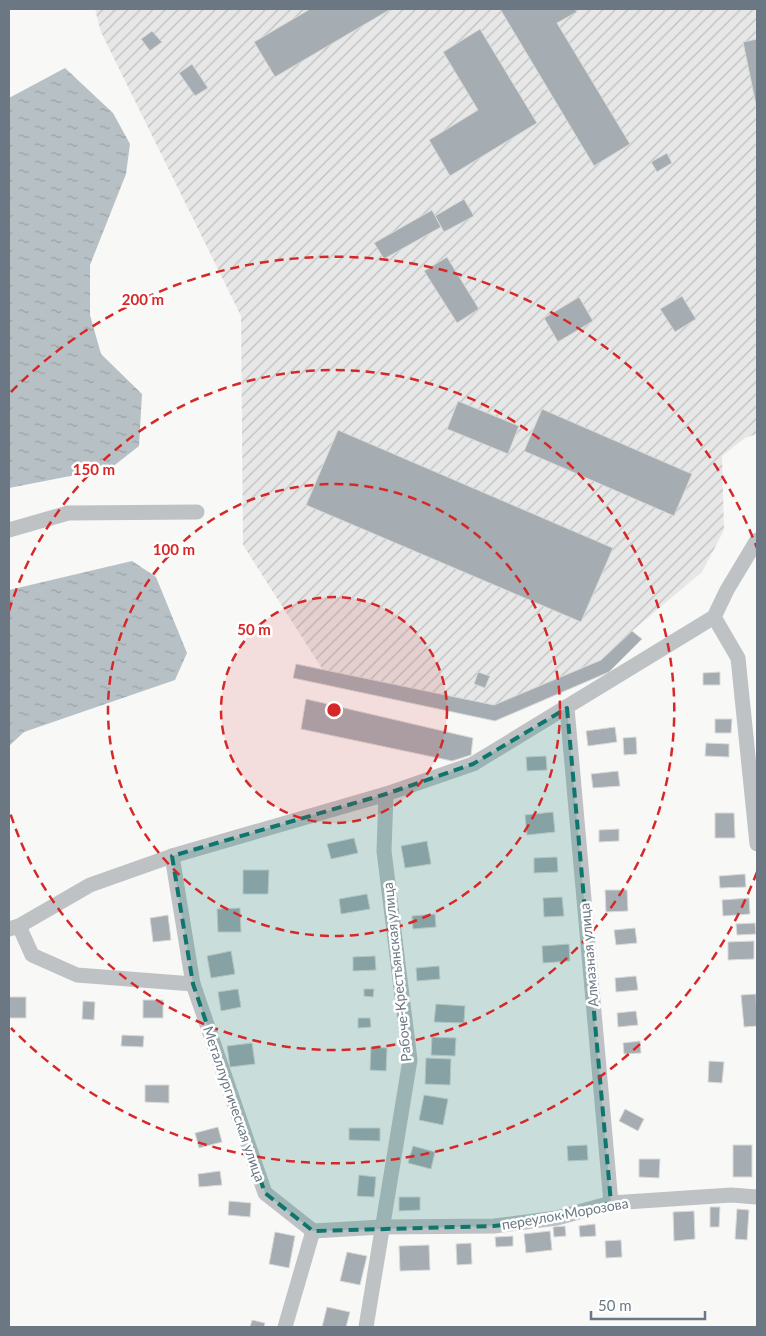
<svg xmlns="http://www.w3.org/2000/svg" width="766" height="1336" font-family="Lato,sans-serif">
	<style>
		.industrial { fill: url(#industrial-furrows) }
		.water { fill: url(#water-ripples) }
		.building { fill: #a6adb2; stroke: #dadad8 }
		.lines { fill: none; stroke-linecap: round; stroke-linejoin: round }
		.minor { stroke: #bec2c5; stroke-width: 15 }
		.marked { fill: #0f766e; fill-opacity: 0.2; stroke: #0f766e; stroke-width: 4; stroke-dasharray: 10 6; stroke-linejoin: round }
		.ring { fill: none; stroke: #d62828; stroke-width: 2.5; stroke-dasharray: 9 6 }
		.labels { text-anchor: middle; stroke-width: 5; stroke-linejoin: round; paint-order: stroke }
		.street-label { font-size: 14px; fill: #6b7883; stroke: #fff }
		.centre { fill: #d62828; stroke: #fff; stroke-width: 2.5 }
		.ring-label { font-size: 15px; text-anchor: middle; font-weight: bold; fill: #d62828; stroke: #fff; stroke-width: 5; stroke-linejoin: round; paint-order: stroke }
	</style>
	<defs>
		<pattern id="industrial-furrows" width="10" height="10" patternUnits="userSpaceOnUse" patternTransform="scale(1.25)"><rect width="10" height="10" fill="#e6e7e6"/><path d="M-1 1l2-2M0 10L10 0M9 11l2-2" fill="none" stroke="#bec0c0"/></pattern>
		<pattern id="water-ripples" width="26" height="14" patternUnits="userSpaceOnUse" patternTransform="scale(1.25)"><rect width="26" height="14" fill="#b7c1c5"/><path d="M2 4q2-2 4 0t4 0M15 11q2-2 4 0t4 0" fill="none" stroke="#99a2a5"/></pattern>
	</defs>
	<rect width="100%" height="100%" fill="#f8f8f6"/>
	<polygon class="industrial" points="95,9 757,9 757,434 745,438 722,456 724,530 702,572 632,631 601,660 494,705 323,670 243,545 241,316 101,32"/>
	<g class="water">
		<polygon points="65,68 113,113 130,144 126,174 90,265 90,315 101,354 142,394 139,446 111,468 9,488 9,98"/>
		<polygon points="132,561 156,577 187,653 175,680 24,732 9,746 9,590"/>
	</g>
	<g class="building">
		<polygon points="310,9 391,9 275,77 254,42"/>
		<polygon points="500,9 575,9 577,12 557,23 630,144 594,166"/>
		<polygon points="480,29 537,123 450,176 429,140 478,110 443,52"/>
		<polygon points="152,31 162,42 150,51 141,39"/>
		<polygon points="757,39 757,110 743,42"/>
		<polygon points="192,64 208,88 195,96 179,73"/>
		<polygon points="667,153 672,163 657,172 651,162"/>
		<polygon points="464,199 474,216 444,232 435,216"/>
		<polygon points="432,210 441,227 384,259 374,243"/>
		<polygon points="447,257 479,309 457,323 424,271"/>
		<polygon points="682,296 696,319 675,332 660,309"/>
		<polygon points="579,297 593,321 558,342 544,318"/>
		<polygon points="458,401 519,426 508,454 447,429"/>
		<polygon points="542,409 692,474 674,516 524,451"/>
		<polygon points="338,430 613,548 581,622 306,505"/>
		<polygon points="632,631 642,639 609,672 495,721 293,678 296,664 494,705 601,660"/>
		<polygon points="478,672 490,676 485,688 474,684"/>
		<polygon points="720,672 720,685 703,685 703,673"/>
		<polygon points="306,699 473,738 471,755 452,761 301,729"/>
		<polygon points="715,719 732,719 731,733 715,733"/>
		<polygon points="615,727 617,742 588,746 586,731"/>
		<polygon points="636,737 637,754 624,755 623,738"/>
		<polygon points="706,743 729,744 729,757 705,756"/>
		<polygon points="546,756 547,770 527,771 526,757"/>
		<polygon points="618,771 620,786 593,788 591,774"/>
		<polygon points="553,812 555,832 527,835 525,815"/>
		<polygon points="715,813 734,813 735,838 715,838"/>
		<polygon points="619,829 619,841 599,842 599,830"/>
		<polygon points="354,838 358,853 331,859 327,844"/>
		<polygon points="427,841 431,864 405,868 401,846"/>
		<polygon points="557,857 558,872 534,873 534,858"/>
		<polygon points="243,870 269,870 268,894 243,894"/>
		<polygon points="745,874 746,887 720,888 719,876"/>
		<polygon points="605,890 627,890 628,911 606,912"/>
		<polygon points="367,894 370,909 341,914 339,899"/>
		<polygon points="562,897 564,916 544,917 543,898"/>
		<polygon points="749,898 750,914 723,916 722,900"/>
		<polygon points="240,908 241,932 218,932 217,909"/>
		<polygon points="435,914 436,927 413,929 412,916"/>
		<polygon points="168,915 171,940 153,942 150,918"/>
		<polygon points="755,923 756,934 737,935 736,924"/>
		<polygon points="635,928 637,943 616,945 614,930"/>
		<polygon points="754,941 754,959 728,960 728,942"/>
		<polygon points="569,944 570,961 543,963 542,946"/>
		<polygon points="231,951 235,974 211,978 207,956"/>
		<polygon points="375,956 376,970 353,971 353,957"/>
		<polygon points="439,966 440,979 417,981 416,968"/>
		<polygon points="636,976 638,990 616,992 615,978"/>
		<polygon points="238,989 241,1007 221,1011 218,992"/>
		<polygon points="364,989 374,989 373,997 364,996"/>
		<polygon points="756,994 757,1026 744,1027 741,995"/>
		<rect x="9" y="997" width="17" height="21"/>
		<rect x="143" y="1000" width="20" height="18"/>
		<polygon points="83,1001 95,1002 94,1020 82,1019"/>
		<polygon points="436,1004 465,1006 464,1023 434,1022"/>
		<polygon points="636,1011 638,1025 618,1027 617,1013"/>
		<polygon points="358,1018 370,1018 371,1027 358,1028"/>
		<polygon points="122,1035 144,1036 143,1047 121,1046"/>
		<polygon points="432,1037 456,1038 455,1056 431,1055"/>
		<polygon points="640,1041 641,1053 624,1054 623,1043"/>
		<polygon points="252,1043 255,1064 230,1067 227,1046"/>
		<polygon points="371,1047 387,1048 386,1071 370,1070"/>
		<polygon points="426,1058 451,1059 450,1085 425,1084"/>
		<polygon points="709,1061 724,1062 722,1083 708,1082"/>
		<polygon points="145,1085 169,1085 169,1103 145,1102"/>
		<polygon points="424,1095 448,1099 443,1125 419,1120"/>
		<polygon points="625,1109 644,1119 638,1131 619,1121"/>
		<polygon points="218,1127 222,1142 199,1148 195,1133"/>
		<polygon points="349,1128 380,1128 380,1141 349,1140"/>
		<polygon points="587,1145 588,1160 568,1161 567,1146"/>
		<rect x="733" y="1145" width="19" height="32"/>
		<polygon points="413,1146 435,1152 431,1169 408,1163"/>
		<polygon points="639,1159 660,1159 659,1178 639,1177"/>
		<polygon points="220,1171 222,1185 199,1187 198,1174"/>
		<polygon points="359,1175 376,1177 374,1197 357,1196"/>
		<polygon points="399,1197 420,1197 420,1210 399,1211"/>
		<polygon points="229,1201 251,1203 250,1217 228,1215"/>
		<polygon points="710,1207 720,1207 719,1227 710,1227"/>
		<polygon points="737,1209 749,1210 747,1240 735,1239"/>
		<polygon points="694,1211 695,1239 674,1241 673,1212"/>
		<polygon points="595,1224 596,1236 580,1237 579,1226"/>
		<polygon points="565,1226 566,1236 554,1237 553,1227"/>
		<polygon points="550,1231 552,1250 526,1253 524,1234"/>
		<polygon points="275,1232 295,1236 289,1268 269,1264"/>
		<polygon points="513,1236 513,1246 496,1247 495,1237"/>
		<polygon points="621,1240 622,1257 606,1258 605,1241"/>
		<polygon points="471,1243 472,1264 457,1265 456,1244"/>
		<polygon points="429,1245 430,1270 400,1271 399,1246"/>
		<polygon points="347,1252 367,1256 360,1285 340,1281"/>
		<polygon points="327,1307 350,1312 346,1327 322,1327"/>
		<polygon points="252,1320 265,1323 264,1327 250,1327"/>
	</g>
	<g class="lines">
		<g class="minor">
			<polyline points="9,530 68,513 197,512"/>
			<polyline points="714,617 738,658 757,844"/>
			<polyline points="567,708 611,1203"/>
			<polyline points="172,856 193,984 265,1193 313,1231 285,1327"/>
			<polyline points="19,926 32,955 77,975 193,984"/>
			<polyline points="9,929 19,926 90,885 172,856 386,794 473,764 714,617 727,590 757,540"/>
			<polyline points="313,1231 382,1227 494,1226 557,1218 611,1203 731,1195 757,1197"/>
			<polyline points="366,1327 410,1060 384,851 386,794"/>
		</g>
	</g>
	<path class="marked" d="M567,708L611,1203L557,1218L494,1226L313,1231L265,1193L193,984L172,856L386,794L473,764Z"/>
	<circle cx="334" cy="710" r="113" fill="#d62828" fill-opacity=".12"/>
	<g class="ring">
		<circle cx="334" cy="710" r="113"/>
		<circle cx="334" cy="710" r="226"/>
		<path d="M9 611A340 340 0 1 1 9 809"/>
		<path d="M757 872A453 453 0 0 1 11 1028M11 392A453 453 0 0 1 757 548"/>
	</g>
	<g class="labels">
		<g class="street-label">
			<text transform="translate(589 955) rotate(-95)" y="5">Алмазная улица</text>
			<text transform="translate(397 972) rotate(-96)" y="5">Рабоче-Крестьянская улица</text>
			<text transform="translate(234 1104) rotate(71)" y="5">Металлургическая улица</text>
			<text transform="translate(565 1214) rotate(-10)" y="5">переулок Морозова</text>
		</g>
	</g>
	<circle cx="334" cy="710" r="8" class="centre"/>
	<g class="ring-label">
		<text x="143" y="305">200 m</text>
		<text x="94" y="475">150 m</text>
		<text x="174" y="555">100 m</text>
		<text x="254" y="635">50 m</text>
	</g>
	<rect width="766" height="1336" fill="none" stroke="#6b7883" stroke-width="20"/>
	<path d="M591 1311v8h114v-8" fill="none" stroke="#6b7883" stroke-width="2.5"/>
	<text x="598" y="1311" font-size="15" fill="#6b7883" stroke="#ffffff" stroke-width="4" paint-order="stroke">50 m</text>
</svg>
